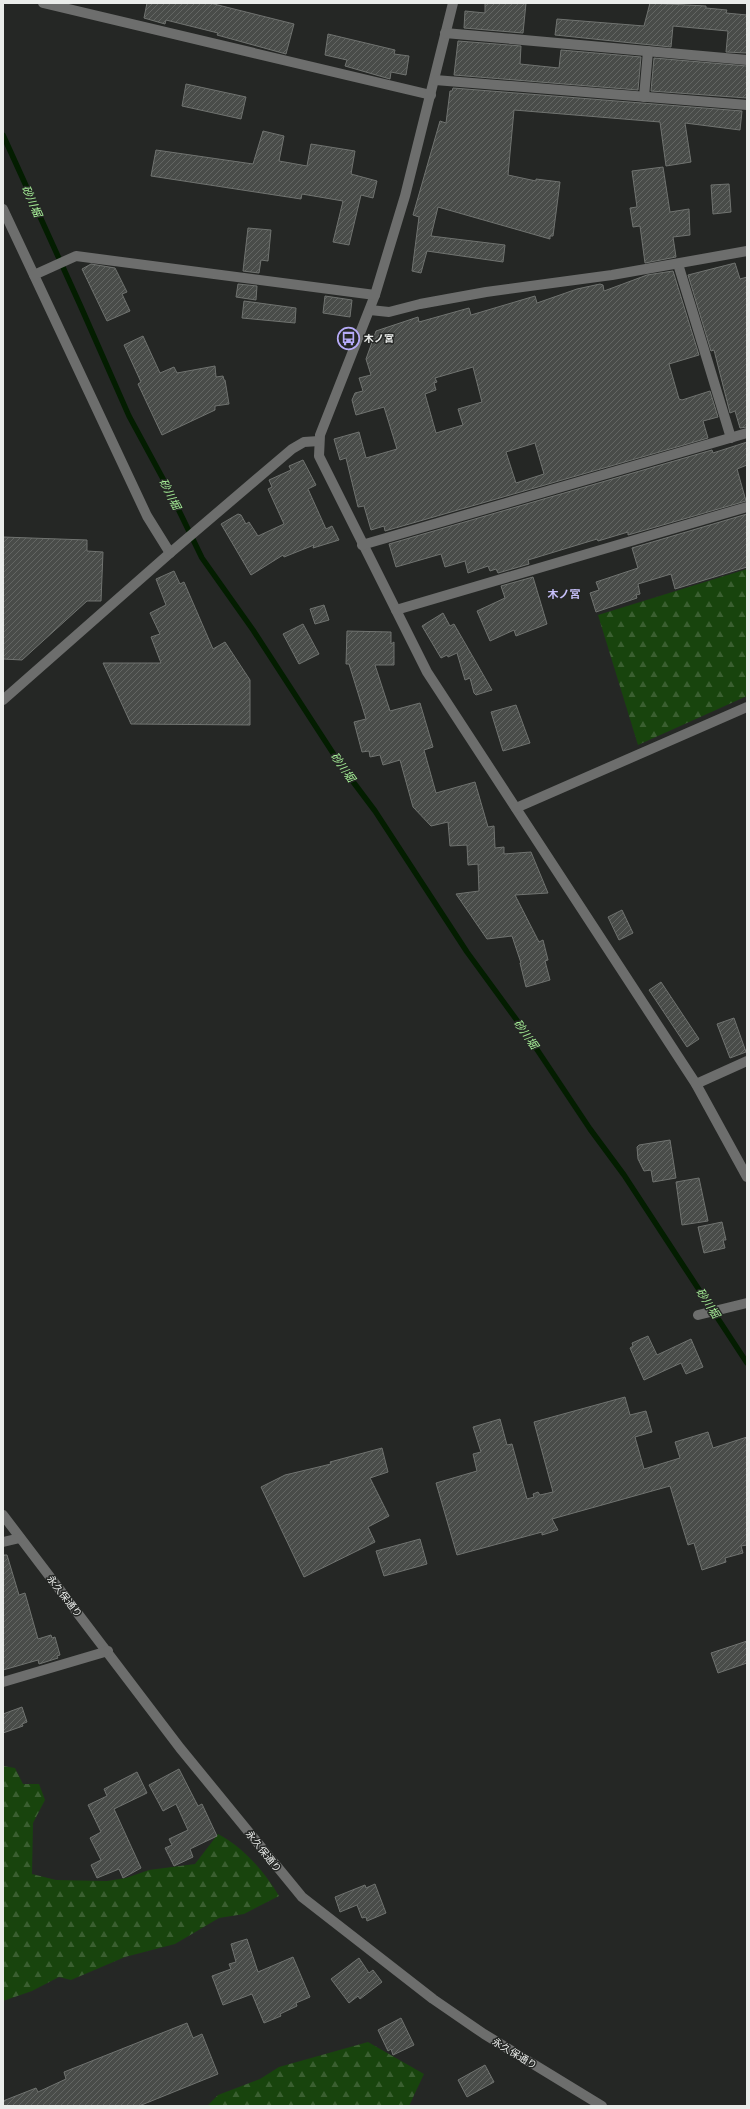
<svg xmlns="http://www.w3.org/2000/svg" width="750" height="2109" font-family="'IBM Plex Sans','Noto Sans JP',sans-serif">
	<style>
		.forest { fill: url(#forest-firs) }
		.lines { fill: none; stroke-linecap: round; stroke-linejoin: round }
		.stream { stroke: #031d00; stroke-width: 5.5 }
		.building { fill: url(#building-hatch); stroke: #707370; fill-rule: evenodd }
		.minor { stroke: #6d6e6d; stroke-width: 10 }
		.labels { text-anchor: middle; stroke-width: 3; stroke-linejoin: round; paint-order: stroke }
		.poi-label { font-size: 10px; font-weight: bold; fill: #eaecea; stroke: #252725; text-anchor: start }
		.street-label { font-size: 10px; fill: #eaecea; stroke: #252725 }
		.water-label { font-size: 11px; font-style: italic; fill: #a7f198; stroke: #252725 }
		.neighbourhood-label { font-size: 11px; font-weight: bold; fill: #c7c0fa; stroke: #252725 }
	</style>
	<defs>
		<pattern id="forest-firs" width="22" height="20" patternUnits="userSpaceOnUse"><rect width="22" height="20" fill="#18440d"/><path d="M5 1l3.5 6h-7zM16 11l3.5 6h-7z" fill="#3a5f30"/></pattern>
		<pattern id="building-hatch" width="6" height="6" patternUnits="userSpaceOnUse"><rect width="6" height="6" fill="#494c49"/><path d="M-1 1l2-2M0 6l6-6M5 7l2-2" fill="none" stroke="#636663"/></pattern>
	</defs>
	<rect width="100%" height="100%" fill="#252725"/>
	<g class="forest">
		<polygon points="747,569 747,696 638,745 598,615"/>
		<path d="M3,1766L15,1768L23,1784H39L45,1800L33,1823L32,1874L56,1880L107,1881L126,1878L149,1870L195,1864L218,1834C244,1848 264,1871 279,1896L244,1914L219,1918L175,1944L125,1957L71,1980L59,1977L32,1991L3,2001Z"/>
		<polygon points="368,2042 424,2074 409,2106 207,2106 218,2095 260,2079 279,2067"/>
	</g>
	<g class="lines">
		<polyline class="stream" points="3,135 81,307 129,416 168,488 202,558 253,630 342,767 375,811 467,952 524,1030 590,1129 624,1175 747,1363"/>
	</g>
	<g class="building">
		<polygon points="147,3 210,3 294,24 286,54 217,35 218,33 166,20 165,24 144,18"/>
		<polygon points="485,3 526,3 523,33 464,28 465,11 485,13"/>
		<polygon points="650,3 706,6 706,8 727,10 726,13 747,15 747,53 726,52 728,31 673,26 671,47 555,35 557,19 644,26"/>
		<polygon points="328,34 395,50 394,54 409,56 406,75 391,72 390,79 345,66 347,60 325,55"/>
		<polygon points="458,41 521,46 520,64 559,68 561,50 641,57 638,90 454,75"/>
		<polygon points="654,58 747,66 747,98 651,91"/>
		<polygon points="186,84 246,97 241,119 182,106"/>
		<polygon points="453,88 742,111 740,130 685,123 691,162 666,166 660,122 514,110 508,175 536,181 536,179 560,182 553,236 550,236 550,239 438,207 431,236 505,245 503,262 427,251 421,273 412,271 419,217 413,215 440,121 446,123 450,91 452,91"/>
		<polygon points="263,131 284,136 279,161 307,166 311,144 355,151 351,174 377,181 373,198 361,195 349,245 333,242 343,201 302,194 301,199 151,176 156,150 253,164"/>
		<polygon points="663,167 670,212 689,209 690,235 673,237 676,257 645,263 640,226 633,227 630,208 637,207 632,171"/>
		<polygon points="729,184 731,212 713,214 711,185"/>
		<polygon points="248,228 271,230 268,261 261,260 259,273 243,271"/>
		<polygon points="735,263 740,279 747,277 747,427 740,428 735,411 730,413 714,350 711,351 688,275"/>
		<polygon points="91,264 115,268 127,292 122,294 130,311 107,321 82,269"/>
		<path d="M673,271L699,355L669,364L679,399L682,400L710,391L718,417L703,421L708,438L385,531L384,526L371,530L364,506L358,507L346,458L340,460L334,439L359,432L366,458L397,449L384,407L356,415L352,400L355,393L363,391L359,378L371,375L366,359L376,331L418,317L419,322L469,308L471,315L535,296L537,303L577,289L600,284L603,285L604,291L647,275ZM473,367L482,402L458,409L463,425L436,433L425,394L436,390L434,383L437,382L435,378ZM535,443L544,474L516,483L506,452Z"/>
		<polygon points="238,284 257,286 256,300 236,297"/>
		<polygon points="325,296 352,300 350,317 323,313"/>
		<polygon points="244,301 296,308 295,323 242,318"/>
		<polygon points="143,336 160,373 174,367 177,373 215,366 216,377 223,376 224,380 225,380 229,404 215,406 215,410 162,435 138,384 141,382 124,345"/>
		<polygon points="747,442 747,465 737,469 746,501 628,535 628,532 598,541 597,539 528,560 529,564 498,573 496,569 490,571 488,566 468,573 465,561 445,567 441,554 396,567 389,544 712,450 713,453"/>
		<polygon points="303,460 316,485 308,489 326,529 332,526 339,540 313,548 314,545 284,557 283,555 251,575 221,524 238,514 241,515 246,524 249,522 258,536 284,524 268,489 272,487 269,480 291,470 289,466"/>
		<polygon points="747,514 747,567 675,589 671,574 638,584 640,594 636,595 637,598 596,612 590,593 599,590 596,582 638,568 632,548"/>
		<polygon points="3,537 87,540 87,551 103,552 101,601 87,601 22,660 3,659"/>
		<polygon points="174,571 180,584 184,582 213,649 225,642 250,680 250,725 131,724 103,663 161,663 151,637 160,634 150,613 166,605 156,579"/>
		<polygon points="533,577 547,624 516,636 514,630 490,641 477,611 505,598 501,586"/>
		<polygon points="324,605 329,620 315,624 310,609"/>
		<polygon points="443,613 450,626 454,624 492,690 476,695 474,693 470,678 465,680 457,653 448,657 447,655 441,658 422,626"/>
		<polygon points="303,624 319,654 299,664 283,634"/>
		<polygon points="347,631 391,632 391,644 394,642 394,665 375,665 390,711 420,703 433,747 424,750 436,793 475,782 488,827 494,826 495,848 504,847 504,854 531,852 548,893 515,895 539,942 543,940 548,960 545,961 550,980 526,987 520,963 521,963 512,936 487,939 456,894 479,891 478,864 468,865 467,845 450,846 448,822 431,826 413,807 400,760 383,765 380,755 370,757 369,751 362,752 354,722 366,719 349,664 346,664"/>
		<polygon points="516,705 530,743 503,751 491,712"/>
		<polygon points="622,910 633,933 619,940 608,917"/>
		<polygon points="661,982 699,1039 687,1047 649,990"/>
		<polygon points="734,1018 746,1052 730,1058 717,1024"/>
		<polygon points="670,1140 676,1178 653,1182 651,1170 644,1171 638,1159 637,1147 639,1145"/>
		<polygon points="699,1178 708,1221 682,1225 676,1182"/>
		<polygon points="722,1222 726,1240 723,1240 725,1248 704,1253 698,1227"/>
		<polygon points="648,1336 657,1355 691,1339 703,1367 686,1374 681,1363 644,1380 630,1348 633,1346 632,1343"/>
		<polygon points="625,1397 630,1415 646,1411 652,1432 635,1437 644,1469 680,1458 675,1442 708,1432 713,1448 747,1437 747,1545 741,1546 743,1553 725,1558 726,1562 702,1570 694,1543 688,1545 670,1486 552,1519 558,1530 542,1535 542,1532 457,1555 436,1483 477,1471 473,1454 481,1452 473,1427 500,1419 507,1445 512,1444 527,1499 534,1497 533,1494 538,1492 540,1495 553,1492 534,1422"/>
		<polygon points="382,1448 388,1472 370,1478 389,1516 368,1527 375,1542 304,1577 261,1487 285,1475 331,1464 330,1462"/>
		<polygon points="420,1539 427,1564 384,1576 376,1551"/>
		<polygon points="3,1555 7,1555 19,1595 25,1593 38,1639 51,1635 52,1638 55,1637 60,1655 57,1656 58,1658 39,1664 38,1660 3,1670"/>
		<polygon points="747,1641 747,1663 718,1673 711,1653"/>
		<polygon points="22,1707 27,1722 22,1724 23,1726 3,1733 3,1714"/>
		<polygon points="179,1769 198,1806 202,1804 217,1836 190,1849 193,1857 174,1866 165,1848 172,1845 169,1839 188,1830 176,1804 163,1811 149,1785"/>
		<polygon points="137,1772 147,1793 114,1809 141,1868 123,1878 119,1869 97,1878 91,1865 101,1860 90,1838 101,1832 88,1805 107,1796 104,1789"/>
		<polygon points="375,1884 386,1913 367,1921 366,1917 362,1918 357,1905 340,1912 335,1897 365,1885 366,1888"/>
		<polygon points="247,1939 258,1972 293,1957 310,1997 296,2003 297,2006 280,2014 281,2016 264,2023 252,1994 223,2005 212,1976 231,1969 229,1964 236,1962 231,1944"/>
		<polygon points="359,1958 369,1973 373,1970 382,1982 360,1999 358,1996 349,2003 331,1979"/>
		<polygon points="401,2018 414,2045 393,2055 391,2049 388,2051 378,2030"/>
		<polygon points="187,2023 193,2038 202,2034 218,2074 139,2106 3,2106 3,2101 36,2088 38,2092 66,2079 64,2072"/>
		<polygon points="485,2065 494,2082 467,2097 458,2080"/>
	</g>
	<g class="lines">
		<g class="minor">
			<polyline points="43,3 431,95"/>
			<polyline points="453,3 405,196 375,295 320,435 319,456 427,672 696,1084 747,1177"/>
			<polyline points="445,33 747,60"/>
			<polyline points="435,80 747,105"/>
			<polyline points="644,97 648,51"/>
			<polyline points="3,209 147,516 170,553"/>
			<polyline points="678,264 731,438"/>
			<polyline points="34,275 76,256 375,295"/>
			<polyline points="370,310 389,312 420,304 486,292 612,275 747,251"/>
			<polyline points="362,545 747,433"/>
			<polyline points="396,610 747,507"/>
			<polyline points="3,700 170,553 292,449 304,442 319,441"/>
			<polyline points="516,808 747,707"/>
			<polyline points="696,1084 747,1061"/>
			<polyline points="698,1315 747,1303"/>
			<polyline points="3,1515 180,1748 302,1897 433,1999 484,2034 602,2106"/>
			<polyline points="3,1542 20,1538"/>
			<polyline points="3,1682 108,1651"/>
		</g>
	</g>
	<defs>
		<symbol id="bus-ring" viewBox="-11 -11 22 22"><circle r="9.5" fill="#252725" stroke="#b6abf8" stroke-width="1.5"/><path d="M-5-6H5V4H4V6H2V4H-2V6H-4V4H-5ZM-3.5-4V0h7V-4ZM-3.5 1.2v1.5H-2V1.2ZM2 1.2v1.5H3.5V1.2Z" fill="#b6abf8"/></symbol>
	</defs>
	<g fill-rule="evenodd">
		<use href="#bus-ring" x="336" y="326" width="25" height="25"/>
	</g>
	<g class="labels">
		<g class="poi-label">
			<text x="364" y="342">木ノ宮</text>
		</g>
		<g class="street-label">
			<text transform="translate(65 1596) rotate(52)" y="4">永久保通り</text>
			<text transform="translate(264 1851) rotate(51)" y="4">永久保通り</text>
			<text transform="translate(515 2053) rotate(31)" y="4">永久保通り</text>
		</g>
		<g class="water-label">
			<text transform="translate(32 201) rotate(66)" y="4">砂川堀</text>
			<text transform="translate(170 494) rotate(63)" y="4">砂川堀</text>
			<text transform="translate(343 767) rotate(55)" y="4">砂川堀</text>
			<text transform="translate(526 1034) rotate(55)" y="4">砂川堀</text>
			<text transform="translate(708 1303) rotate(57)" y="4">砂川堀</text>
		</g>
		<g class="neighbourhood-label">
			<text x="564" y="598">木ノ宮</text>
		</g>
	</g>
	<rect width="750" height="2109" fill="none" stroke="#eaecea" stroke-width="8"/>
</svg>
